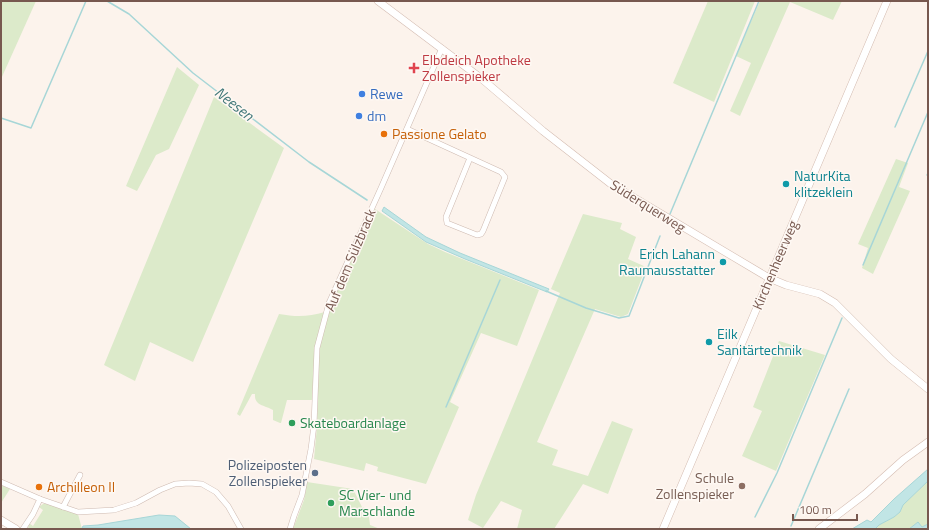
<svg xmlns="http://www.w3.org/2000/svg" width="929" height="530" font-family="'Titillium Web',sans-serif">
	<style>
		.green { fill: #dceaca }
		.water { fill: #c1e5e5; stroke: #a7d6d7 }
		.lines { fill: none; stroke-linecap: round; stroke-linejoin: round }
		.stream { stroke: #a7d6d7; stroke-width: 1.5 }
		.street-casing { stroke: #cebab1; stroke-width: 6 }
		.secondary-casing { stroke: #d4bcb1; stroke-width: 8 }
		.street { stroke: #fff; stroke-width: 5 }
		.secondary { stroke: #fff; stroke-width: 7 }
		.health-dot { fill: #e0444e; stroke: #fef8f3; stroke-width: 1.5 }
		.shop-dot { fill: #3f7fe0; stroke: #fef8f3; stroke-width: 1.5 }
		.food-dot { fill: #e8710a; stroke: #fef8f3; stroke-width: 1.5 }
		.culture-dot { fill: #0f9aa8; stroke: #fef8f3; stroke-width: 1.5 }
		.leisure-dot { fill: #2e9e5b; stroke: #fef8f3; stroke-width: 1.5 }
		.service-dot { fill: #5c6f8a; stroke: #fef8f3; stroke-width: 1.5 }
		.education-dot { fill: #8d6e63; stroke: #fef8f3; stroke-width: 1.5 }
		.labels { text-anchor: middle; stroke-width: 3; stroke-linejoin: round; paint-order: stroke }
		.health-label { font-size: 14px; fill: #be3a42; stroke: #fef8f3; text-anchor: start }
		.shop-label { font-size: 14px; fill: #366cbe; stroke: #fef8f3; text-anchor: start }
		.food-label { font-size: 14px; fill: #c56008; stroke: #fef8f3; text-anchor: start }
		.culture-label { font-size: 14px; fill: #0d838f; stroke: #fef8f3; text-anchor: start }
		.street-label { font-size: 14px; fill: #77584f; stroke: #fef8f3 }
		.leisure-label { font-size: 14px; fill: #27864d; stroke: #fef8f3; text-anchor: start }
		.service-label { font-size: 14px; fill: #4e5e75; stroke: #fef8f3; text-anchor: end }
		.education-label { font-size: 14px; fill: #785e54; stroke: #fef8f3; text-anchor: end }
		.water-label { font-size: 15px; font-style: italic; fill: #43797a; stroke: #fef8f3 }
	</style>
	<rect width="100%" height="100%" fill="#fcf3ec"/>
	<g class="green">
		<polygon points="1,1 36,1 1,79"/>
		<polygon points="708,1 755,1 714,102 673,83"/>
		<polygon points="760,1 842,1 833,20 790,2 740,116 730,111 751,63 736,56"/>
		<polygon points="177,67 199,85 169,149 156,155 137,191 126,186"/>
		<polygon points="214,97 284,148 193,362 150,342 135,381 104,365"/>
		<polygon points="896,159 908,163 899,187 910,191 873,274 862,268 868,248 858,244"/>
		<polygon points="375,209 428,244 445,252 539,290 517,346 481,333 450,402 459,407 426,484 377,471 378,467 366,463 364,471 314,459 317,426 319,347 331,305"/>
		<polygon points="583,214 622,223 620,229 636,237 628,259 646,267 628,314 621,317 595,309 537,442 558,450 552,465 588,476 612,421 633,429 608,494 583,484 554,529 517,529 522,510 501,501 483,528 468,520 476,495 560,293 551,289"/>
		<path d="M325,312L315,348L312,400H287L281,423H280L273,420V410C265,405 254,406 255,394H252L240,416L237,414L279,314C296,317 308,317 325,312Z"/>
		<polygon points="779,341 825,355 776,471 742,456 762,411 753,407"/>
		<polygon points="928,481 928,524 922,527 918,522 909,529 876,529 879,525 894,517 900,512 903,505"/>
		<polygon points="307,482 353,489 362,507 368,509 370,525 380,529 293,529 304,500"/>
		<polygon points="1,485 10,489 1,503"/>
		<polygon points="47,503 78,514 82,529 28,529 29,523 33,526 43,510 39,507 43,504"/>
	</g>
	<g class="water">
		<polygon points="384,207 426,237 460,253 549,289 547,292 465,259 426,242 382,211"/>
		<polygon points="928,469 928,481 903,505 900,512 894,517 879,525 875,529 852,529 867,520 871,522 894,499"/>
		<polygon points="159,515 175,516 191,529 82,528 83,526 98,525"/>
		<polygon points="918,522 922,527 928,524 928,529 909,529"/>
	</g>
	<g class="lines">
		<g class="stream">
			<polyline points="107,1 129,14 193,73 309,162 367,200"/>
			<polyline points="1,118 31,128 86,1"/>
			<polyline points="895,127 928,51"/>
			<polyline points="927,175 928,173"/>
			<polyline points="670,214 759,1"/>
			<polyline points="863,265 928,112"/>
			<polyline points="546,291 586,308 619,318 629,316 660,236"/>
			<polyline points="446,407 500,280"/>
			<polyline points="755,517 777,473 842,318"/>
			<polyline points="791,526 849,389"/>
		</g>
		<defs>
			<g id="street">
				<polyline points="407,129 501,172 505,177 483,231 481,234 477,235 447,223 446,217 470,158"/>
				<polyline points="1,482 40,499 78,512 114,510 136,503 160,490 175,484 189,483 202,484 216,492 228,506 241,529"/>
				<polyline points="63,507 80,475"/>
				<polyline points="23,529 33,514 40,499"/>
				<polyline points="290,529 294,516 302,495 311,449 314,425 317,348 329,303 381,188 442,48"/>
			</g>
			<g id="secondary">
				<polyline points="378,1 482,79 543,131 611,184 769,278 786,285 820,294 835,303 891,359 928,389"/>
				<polyline points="1,520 16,529"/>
				<polyline points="663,529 887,1"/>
				<polyline points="819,529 865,494 903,460 928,442"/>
			</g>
		</defs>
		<use href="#street" class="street-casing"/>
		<use href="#secondary" class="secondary-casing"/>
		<use href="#street" class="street"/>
		<use href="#secondary" class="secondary"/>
	</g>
	<path class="health-dot" d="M412 62h4v4h4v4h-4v4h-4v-4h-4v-4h4z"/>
	<g class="shop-dot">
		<circle cx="362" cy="94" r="4"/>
		<circle cx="359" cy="116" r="4"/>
	</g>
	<g class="food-dot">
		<circle cx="384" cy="134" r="4"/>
		<circle cx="39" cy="487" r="4"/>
	</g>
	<g class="culture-dot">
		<circle cx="786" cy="184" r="4"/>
		<circle cx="723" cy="262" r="4"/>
		<circle cx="709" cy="342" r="4"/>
	</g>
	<g class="leisure-dot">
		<circle cx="292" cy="423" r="4"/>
		<circle cx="331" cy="503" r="4"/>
	</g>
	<circle class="service-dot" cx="315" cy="473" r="4"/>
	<circle class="education-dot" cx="742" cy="486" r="4"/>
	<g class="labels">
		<g class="health-label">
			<text x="422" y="65">Elbdeich Apotheke<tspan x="422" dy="16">Zollenspieker</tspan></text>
		</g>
		<g class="shop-label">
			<text x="370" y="99">Rewe</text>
			<text x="367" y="121">dm</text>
		</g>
		<g class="food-label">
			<text x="392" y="139">Passione Gelato</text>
			<text x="47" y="492">Archilleon II</text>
		</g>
		<g class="culture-label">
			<text x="794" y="181">NaturKita<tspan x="794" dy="16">klitzeklein</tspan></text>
			<text x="715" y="259" text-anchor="end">Erich Lahann<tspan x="715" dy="16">Raumausstatter</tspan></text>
			<text x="717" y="339">Eilk<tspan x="717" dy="16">Sanitärtechnik</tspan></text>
		</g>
		<g class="street-label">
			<text transform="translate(648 206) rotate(32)" y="5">Süderquerweg</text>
			<text transform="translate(350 260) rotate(-67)" y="5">Auf dem Sülzbrack</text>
			<text transform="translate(775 265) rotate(-67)" y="5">Kirchenheerweg</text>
		</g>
		<g class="leisure-label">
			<text x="300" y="428">Skateboardanlage</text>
			<text x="339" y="500">SC Vier- und<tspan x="339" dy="16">Marschlande</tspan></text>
		</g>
		<g class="service-label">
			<text x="307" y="470">Polizeiposten<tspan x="307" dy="16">Zollenspieker</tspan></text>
		</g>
		<g class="education-label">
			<text x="734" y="483">Schule<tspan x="734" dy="16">Zollenspieker</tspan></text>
		</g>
		<g class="water-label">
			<text transform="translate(234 104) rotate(38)" y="5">Neesen</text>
		</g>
	</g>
	<rect width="929" height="530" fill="none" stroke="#77584f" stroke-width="4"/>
	<path d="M793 514v6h64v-6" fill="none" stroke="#77584f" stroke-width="2"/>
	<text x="799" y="514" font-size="12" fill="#77584f" stroke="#fef8f3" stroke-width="3" paint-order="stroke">100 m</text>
</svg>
